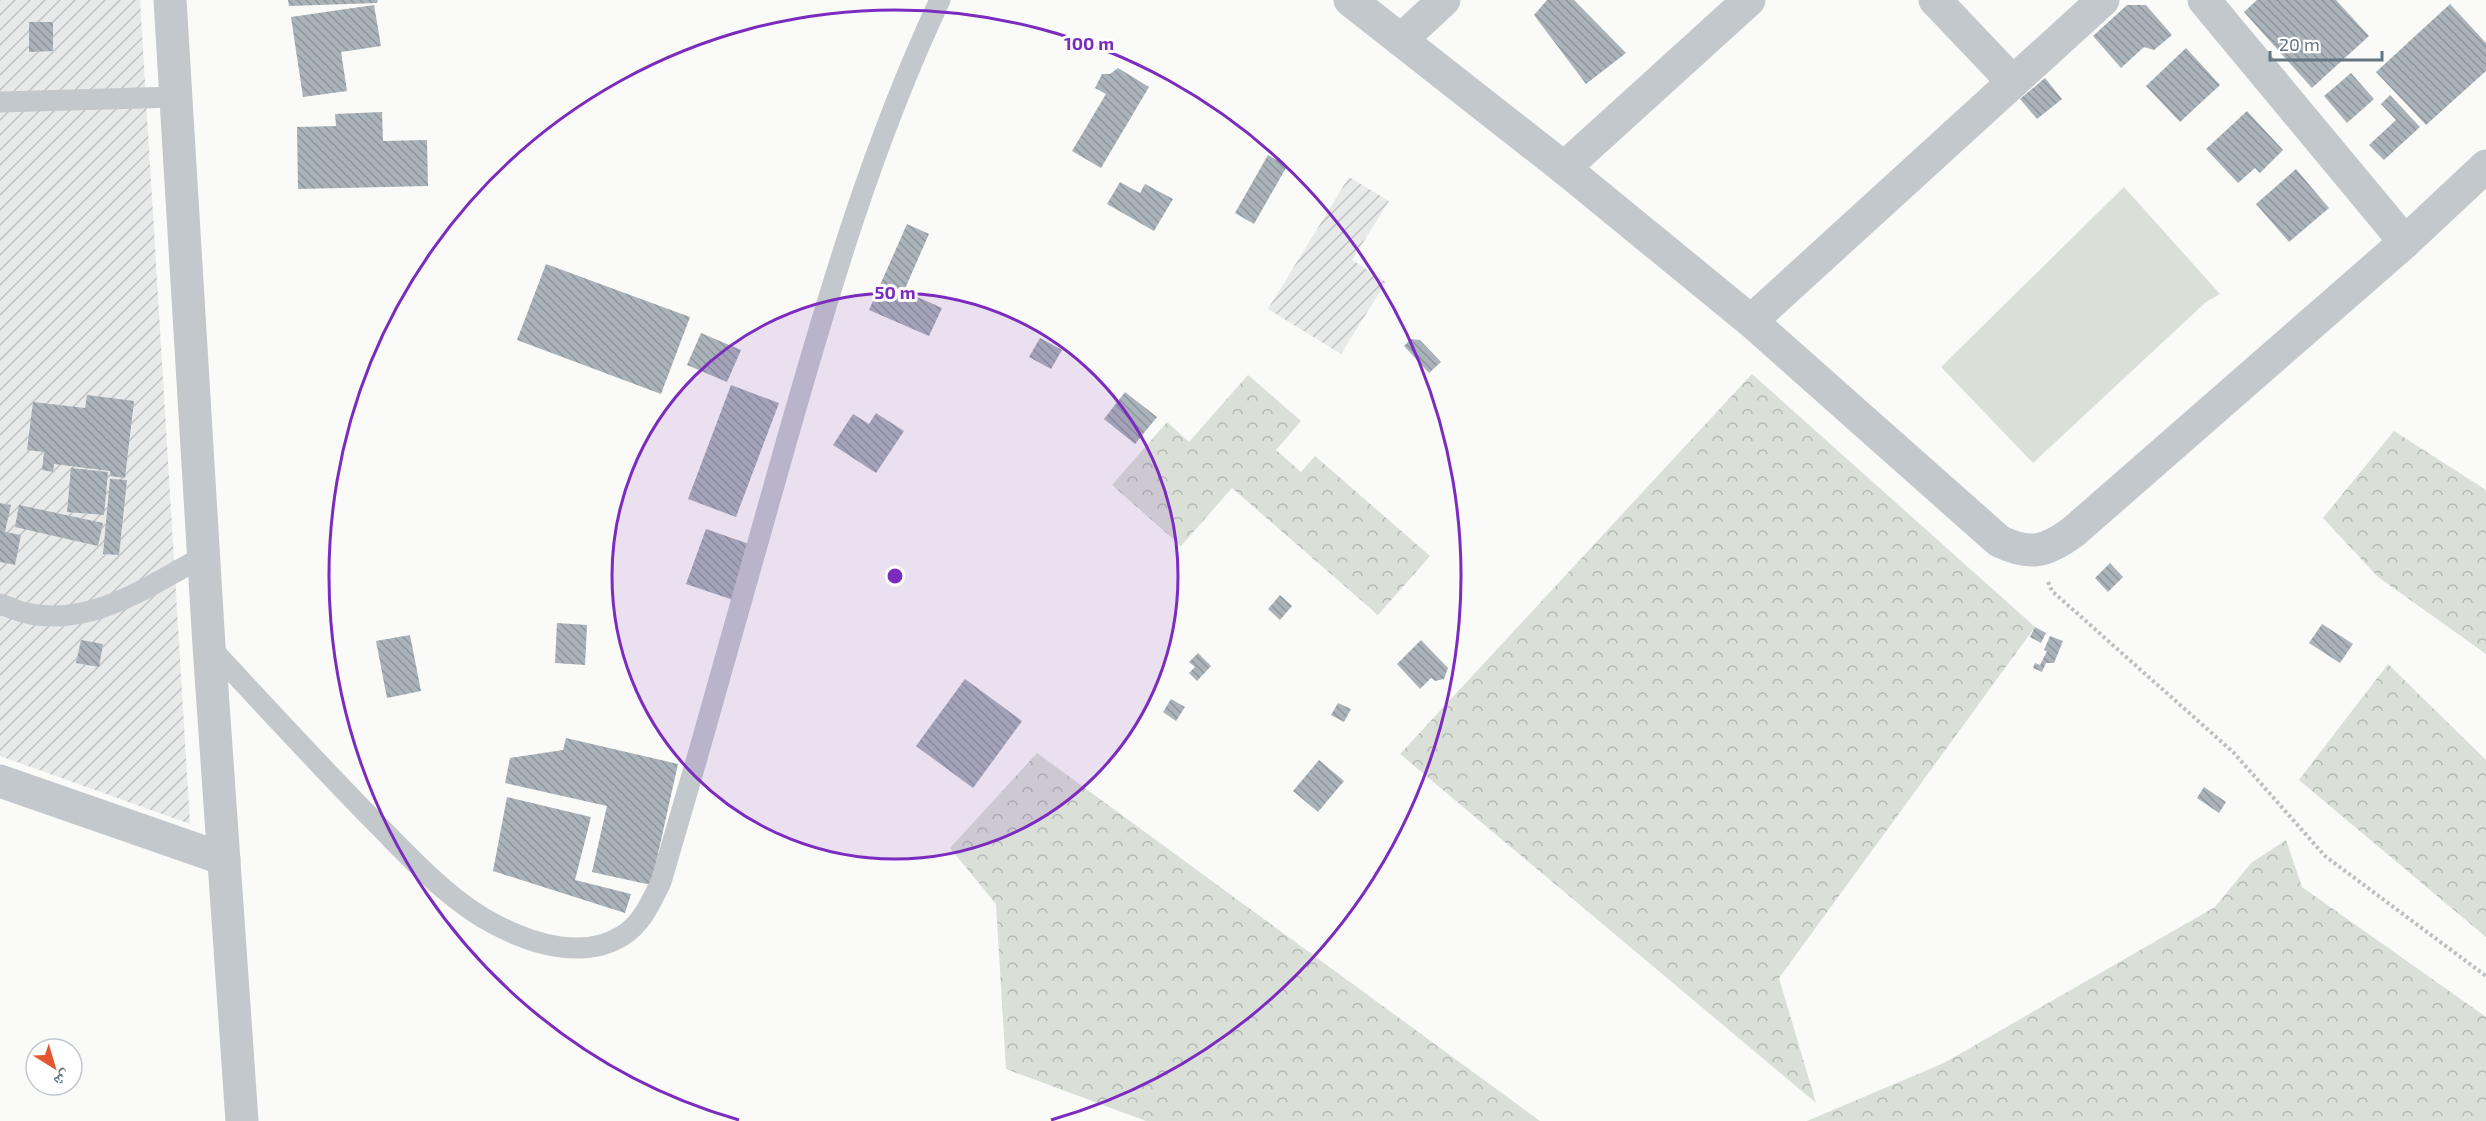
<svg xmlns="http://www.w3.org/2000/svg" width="2486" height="1121" font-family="'Exo 2','Noto Naskh Arabic',sans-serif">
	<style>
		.industrial { fill: url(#industrial-furrows) }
		.forest { fill: url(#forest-crowns) }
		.pitch { fill: #dadfd7 }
		.building { fill: url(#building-back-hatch) }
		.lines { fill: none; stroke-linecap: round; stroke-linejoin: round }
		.path { stroke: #bbbfc2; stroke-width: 4; stroke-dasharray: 3 3; stroke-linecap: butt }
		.service { stroke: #c3c8cc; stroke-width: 21 }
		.minor { stroke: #c3c8cc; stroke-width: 33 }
		.tertiary { stroke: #c3c8cc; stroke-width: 33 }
		.ring { fill: none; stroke: #7b2cbf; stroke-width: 3 }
		.centre { fill: #7b2cbf; stroke: #fff; stroke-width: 3 }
		.ring-label { font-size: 18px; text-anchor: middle; font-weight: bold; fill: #7b2cbf; stroke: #fff; stroke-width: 6; stroke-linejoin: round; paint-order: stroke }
	</style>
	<defs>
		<pattern id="industrial-furrows" width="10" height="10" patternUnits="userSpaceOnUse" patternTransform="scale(1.5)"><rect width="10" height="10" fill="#e8e9e9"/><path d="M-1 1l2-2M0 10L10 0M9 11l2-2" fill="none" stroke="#c0c1c2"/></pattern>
		<pattern id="forest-crowns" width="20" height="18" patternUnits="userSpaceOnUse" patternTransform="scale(1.5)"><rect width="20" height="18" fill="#dadfd7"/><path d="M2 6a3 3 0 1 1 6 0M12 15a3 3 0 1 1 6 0" fill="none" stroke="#b4b9b4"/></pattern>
		<pattern id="building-back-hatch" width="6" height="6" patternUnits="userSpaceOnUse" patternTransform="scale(1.5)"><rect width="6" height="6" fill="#aab3b9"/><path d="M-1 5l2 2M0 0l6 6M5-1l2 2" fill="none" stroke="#8e969c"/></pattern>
	</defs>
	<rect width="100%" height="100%" fill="#fafaf8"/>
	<g class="industrial">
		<polygon points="0,0 140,0 190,824 0,756"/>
		<polygon points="1349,177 1389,201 1352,260 1386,282 1341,354 1268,309"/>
	</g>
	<g class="forest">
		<polygon points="1752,374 2035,627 1779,978 1816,1103 1400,754"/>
		<polygon points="1248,375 1301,421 1276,450 1301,472 1315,456 1430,556 1378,615 1232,488 1181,546 1112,485 1167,422 1189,442"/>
		<polygon points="2394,431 2486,490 2486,654 2378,577 2323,518"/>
		<polygon points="2388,664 2486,760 2486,937 2299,780"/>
		<polygon points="1037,753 1540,1121 1146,1121 1006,1069 996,904 950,848"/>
		<polygon points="2286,840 2302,887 2486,1017 2486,1121 1807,1121 1944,1063 2215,907 2251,863"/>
	</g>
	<polygon class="pitch" points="2124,187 2220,294 2206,302 2033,463 1941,367"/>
	<g class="building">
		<polygon points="288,0 378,0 377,3 289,6"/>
		<polygon points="1547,0 1574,0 1626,53 1586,84 1534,15"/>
		<polygon points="2257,0 2336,0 2369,36 2312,88 2244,12"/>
		<polygon points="2450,4 2486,43 2486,71 2426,125 2376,72"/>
		<polygon points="374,5 381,46 341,52 347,91 303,97 291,17"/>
		<polygon points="2127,5 2146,5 2172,35 2154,50 2144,47 2121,68 2093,36"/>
		<polygon points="29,22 53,22 53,51 29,52"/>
		<polygon points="2186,48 2220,85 2180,122 2146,86"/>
		<polygon points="1118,68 1149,87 1101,168 1072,151 1106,94 1095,88 1102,74 1110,74"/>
		<polygon points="2351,73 2374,99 2347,123 2324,96"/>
		<polygon points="2045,78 2062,99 2037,119 2020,99"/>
		<polygon points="2390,95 2420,127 2384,160 2369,145 2396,120 2381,104"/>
		<polygon points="2247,111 2283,150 2260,173 2255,168 2238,183 2206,149"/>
		<polygon points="382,112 383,141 427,140 428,186 298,189 297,127 336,126 335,114"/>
		<polygon points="1268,155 1287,166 1254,224 1235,213"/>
		<polygon points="2296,169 2329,208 2289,242 2256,204"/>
		<polygon points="1120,182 1140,193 1145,184 1173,199 1154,231 1107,204"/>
		<polygon points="907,224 929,234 904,291 942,308 929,336 869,310"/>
		<polygon points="546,264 690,317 661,394 517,340"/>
		<polygon points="701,333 741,350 727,382 687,365"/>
		<polygon points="1040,338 1062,350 1051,369 1029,357"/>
		<polygon points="1411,339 1420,340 1441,362 1429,373 1404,346"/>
		<polygon points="731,385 779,403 736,517 688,499"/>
		<polygon points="1125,392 1157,417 1135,444 1104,419"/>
		<polygon points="87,395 134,401 125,478 110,476 110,471 54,464 53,472 42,470 44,452 27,450 33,402 85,408"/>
		<polygon points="876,413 904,431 876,473 833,445 853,414 869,424"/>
		<polygon points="71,468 108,472 104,515 67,512"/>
		<polygon points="110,479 127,480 119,555 103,554"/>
		<polygon points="0,503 11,505 5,532 21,535 15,565 0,562"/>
		<polygon points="19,505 103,523 98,546 15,527"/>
		<polygon points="706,529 752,545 733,600 686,584"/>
		<polygon points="2110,563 2123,577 2108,592 2095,578"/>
		<polygon points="1280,595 1292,606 1280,620 1268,609"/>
		<polygon points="557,623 587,625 585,665 555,663"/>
		<polygon points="2322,624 2353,644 2340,663 2309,643"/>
		<polygon points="2035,627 2046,633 2041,643 2030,637"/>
		<polygon points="410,635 421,691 387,698 376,641"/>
		<polygon points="2050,636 2063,641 2054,663 2046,663 2042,672 2033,668 2035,663 2040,665 2047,651 2044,650"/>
		<polygon points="81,640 103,644 99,667 76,663"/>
		<polygon points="1421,640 1448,668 1444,679 1435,681 1431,678 1420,689 1397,664"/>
		<polygon points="1198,653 1211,666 1197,681 1189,673 1195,667 1189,662"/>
		<polygon points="965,679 1022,721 973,788 916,746"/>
		<polygon points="1171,699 1185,707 1176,721 1163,712"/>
		<polygon points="1338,703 1351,709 1344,722 1331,715"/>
		<polygon points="566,738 678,764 651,885 592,872 607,806 505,783 510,758 563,750"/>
		<polygon points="1319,760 1344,781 1318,812 1293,791"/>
		<polygon points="2204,787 2226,802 2219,813 2197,798"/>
		<polygon points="507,797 591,817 575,880 631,894 625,913 493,871"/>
	</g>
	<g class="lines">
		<polyline class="path" points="2048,582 2052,591 2233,752 2325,856 2486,976"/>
		<g class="service">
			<polyline points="0,102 176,97"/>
			<path d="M0,604C9,607 17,611 26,613C90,628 151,585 204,556"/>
			<path d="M209,646C264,705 318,764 375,822C411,858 449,901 496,925C532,944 583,960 622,936C642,924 651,902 661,882C704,736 745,589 786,443C829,292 873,142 940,0"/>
		</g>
		<g class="minor">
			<path d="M1350,0L1564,168L1751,321L1999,541C2030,556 2046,552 2073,532L2405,242L2486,166"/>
			<polyline points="1935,0 2013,82"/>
			<polyline points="2204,0 2405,242"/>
			<polyline points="1401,40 1444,0"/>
			<polyline points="1564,168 1749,0"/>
			<polyline points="1751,321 2103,0"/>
			<polyline points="0,781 224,859"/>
		</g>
		<polyline class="tertiary" points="170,0 209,646 242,1121"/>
	</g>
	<circle cx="895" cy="576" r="283" fill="#7b2cbf" fill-opacity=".12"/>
	<g class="ring">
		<circle cx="895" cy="576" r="283"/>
		<path d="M739 1120A566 566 0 1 1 1051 1120"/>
	</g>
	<circle cx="895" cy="576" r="9" class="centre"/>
	<g class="ring-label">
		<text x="1089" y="50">100 m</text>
		<text x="895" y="299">50 m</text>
	</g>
	<g transform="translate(54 1067) rotate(143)"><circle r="28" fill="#ffffff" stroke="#c1c8cd" stroke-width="1.5"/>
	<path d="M0-4.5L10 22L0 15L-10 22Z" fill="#e4572e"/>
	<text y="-9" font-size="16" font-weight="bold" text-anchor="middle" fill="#657683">ش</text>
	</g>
	<path d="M2270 51v9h112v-9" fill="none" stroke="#657683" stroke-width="3"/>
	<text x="2279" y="51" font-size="18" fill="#657683" stroke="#ffffff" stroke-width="4.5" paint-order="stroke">20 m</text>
</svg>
